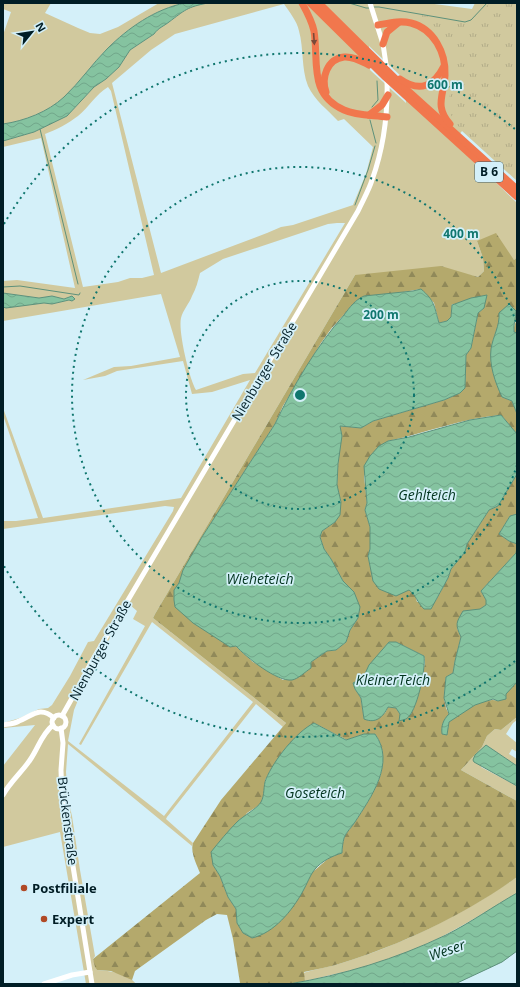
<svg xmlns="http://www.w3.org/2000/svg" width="520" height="987" font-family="'Open Sans',sans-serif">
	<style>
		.grass { fill: #d1c99e; fill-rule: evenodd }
		.forest { fill: url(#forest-firs); fill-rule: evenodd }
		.park { fill: url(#park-tufts) }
		.water { fill: url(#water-waves); stroke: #5d917b }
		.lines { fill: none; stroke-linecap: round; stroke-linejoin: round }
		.stream { stroke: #5d917b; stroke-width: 1 }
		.minor { stroke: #fff; stroke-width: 5 }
		.highway { stroke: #f1774d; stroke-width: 7 }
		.oneway { fill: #784a39 }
		.ring { fill: none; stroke: #0f766e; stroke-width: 2; stroke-dasharray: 2 4 }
		.poi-dot { fill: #b04925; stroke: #d4f0f9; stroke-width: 1.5 }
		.labels { text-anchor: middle; stroke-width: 3.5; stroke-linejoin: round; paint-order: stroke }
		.shield { fill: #d4f0f9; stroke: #405c65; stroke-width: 1 }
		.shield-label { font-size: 12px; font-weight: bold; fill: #001d25 }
		.street-label { font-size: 13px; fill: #001d25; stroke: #d4f0f9 }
		.poi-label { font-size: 13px; font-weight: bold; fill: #001d25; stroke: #d4f0f9; text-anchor: start }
		.water-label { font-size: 14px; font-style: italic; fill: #00331d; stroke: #d4f0f9 }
		.centre { fill: #0f766e; stroke: #d4f0f9; stroke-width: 2 }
		.ring-label { font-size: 12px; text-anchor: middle; font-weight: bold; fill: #0f766e; stroke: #d4f0f9; stroke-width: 3.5; stroke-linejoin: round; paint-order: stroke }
	</style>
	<defs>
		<pattern id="forest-firs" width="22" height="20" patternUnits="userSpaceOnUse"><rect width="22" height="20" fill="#b4a96c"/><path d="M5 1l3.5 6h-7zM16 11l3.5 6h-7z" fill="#908959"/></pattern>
		<pattern id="park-tufts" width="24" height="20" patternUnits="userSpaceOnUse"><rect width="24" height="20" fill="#d1c99e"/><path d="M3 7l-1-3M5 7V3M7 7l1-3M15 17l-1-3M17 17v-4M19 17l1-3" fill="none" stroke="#b2ac88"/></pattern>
		<pattern id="water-waves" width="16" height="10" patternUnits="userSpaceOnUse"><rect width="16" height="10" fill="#85c3a0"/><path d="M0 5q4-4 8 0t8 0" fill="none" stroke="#71a78a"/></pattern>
	</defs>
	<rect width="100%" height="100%" fill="#d4f0f9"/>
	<g class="grass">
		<path d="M3,3H51L45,13L78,28L90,33L100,34L118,27L159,3H185C155,9 128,28 107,49C92,64 80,82 64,97C48,112 24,121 3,124V35L11,12L3,9Z"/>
		<path d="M208,3H427L472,9L475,3H517V181L462,131L454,142L517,203V257L514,260L477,241L483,258L484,271L478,277L465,274L355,275L155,614L153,618L286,723L283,727L256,704L167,817L166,819L193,843L192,846L68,744L66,772L68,800L72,816L80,870L95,956L93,959L97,970C110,971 128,973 136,984H86L60,832L3,847V766L35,725L3,728V723L20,718L39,709L48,708L52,705L70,676L88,642L94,641L173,511L174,507L165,506L3,529V521H16L38,518L3,415V408L43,518L181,498L250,380L212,392L192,394L183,361L117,371L105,376L83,380L114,367L131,366L180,357L161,294L3,321V307L44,303L52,304L69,300L72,296L64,299L52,296L39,298L3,293V281L17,280L75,288L41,138L3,147V141L34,132L67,116L94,87L106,79L119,67L130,50L154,34C158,28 164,26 169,22C185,10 187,7 208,3ZM284,4C290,13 297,21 299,31C304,49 301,68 308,86C315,101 327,109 338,121L344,119L373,147L366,174L353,205L293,225L281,227L267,233L161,273L112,83L151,50L175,34ZM369,46L404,79L406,103L370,70ZM108,87L111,91L154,275L142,278H130L118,282L83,287L45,134C56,130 69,123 78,116C89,107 96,94 108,87ZM337,223H345L255,373L243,374L196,390C189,378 178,331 181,318C183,310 189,304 192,296C196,289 198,281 200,273L223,259L328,224ZM130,605L137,611L133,619L145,626L79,744L81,745L152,622L253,702L164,816L68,741L74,710L83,688L127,606Z"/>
		<polygon points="517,717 517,720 513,723 506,734 517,743 517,752 512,749 509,754 517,759 517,766 486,745 481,767 517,786 517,801 461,770 482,747 487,736 495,729 501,730"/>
		<path d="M517,877V893C477,917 438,942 393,958C365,968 335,974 305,981L303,973C316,969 329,967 342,963C402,945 466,913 517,877Z"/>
	</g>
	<path class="forest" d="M496,233L514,260L517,257V333L514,332V327L516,321L499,313L500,320L491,349L502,397L512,401L517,414V434L501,415C462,418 426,433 388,441L364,476L367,503L365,510L370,527V549L368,556L370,564L415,594L417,602L436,600L448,578L451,569L465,552L467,544L489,510L498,506L517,474V514L510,516L499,534L509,541L517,544L516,553L481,591L486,600V605L457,628L461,637L455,661L453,673L446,677L444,698L446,708L449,714L447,735L449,722C460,713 484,696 498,701L517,682V717L501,730L495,729L487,736L482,747L461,770L517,801V877C466,914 403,944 342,963C330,967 316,969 304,972L305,981L289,984H234L240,983L233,939L227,915L217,914L206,920L135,971L132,980L111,971L97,970L95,967L93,959L200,873C197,865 190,852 193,843L221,800L286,723L153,618L155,614L355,275L441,266L478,277L484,271L483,258L477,241ZM421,289L434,303L439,323L447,321L451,317L452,304L484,308L478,313L471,348L466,355L465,387L460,393L444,400L373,421L361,428L340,426L337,486L341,502L335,522L322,531L320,537L324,549L331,559L343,581L354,592L358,618L350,630L346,642L336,650L327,651L311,662L310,668L283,680L253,662L174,590L179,583L202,537L275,424L283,406L321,343L331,329L357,300ZM389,642H396L424,656L425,663L420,686L415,704L411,714H400L396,708L388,707L385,713L364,719L361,698L355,689L354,683L363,678L378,656ZM314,723L347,740L364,734H375C396,763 371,797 355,822C352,827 346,832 344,838C343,842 342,848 342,853L331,856L315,870L237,923L236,909L228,897L220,876L213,865L247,813L261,804L265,790V780L281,754L294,739Z"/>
	<polygon class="park" points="490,3 517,3 517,179 458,126 451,115 448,103 455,71 453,52 444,37 434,26 414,14 469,23"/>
	<g class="water">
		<path d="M185,3H208C187,7 185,10 169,22C164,26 158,28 154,34L130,50L119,67L106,79L94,87L67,116L34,132L3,141V124C24,121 48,112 64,97C80,82 92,64 107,49C128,28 155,9 185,3Z"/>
		<path d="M421,289C435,301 434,306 439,323L447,321L451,317L452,305L471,298L487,295L484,308L478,313L471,348L466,355L465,388L460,393L444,400L373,421L361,428L340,426L342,436L338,464L337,485L341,502L340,515L335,522L322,531L320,537L324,549L331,559L343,581L354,592L360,607L358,618L350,630L346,642L336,650L327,651L311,662V668C305,672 298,679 292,680C277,682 246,657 236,646L230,647L193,623L175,607L174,600V590L179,583L183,570L202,537L275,424C292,388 317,345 344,315C350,307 355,300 364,296L413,291Z"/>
		<polygon points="3,293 39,298 52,296 64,299 72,296 75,299 72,301 69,300 52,304 44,303 6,308 3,307"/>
		<path d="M509,304L516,311C516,318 513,325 514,332L517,333V414L512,401L502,397C495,382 489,365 491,349C493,336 500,326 499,313Z"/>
		<path d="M501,415L517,434V474L498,506L489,510L467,544L465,552L451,569L448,578L431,609H424C416,601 417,596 409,590L396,596L379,589L373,581L368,556L370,549V527L365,510L367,503L364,466L370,456L379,446L388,441L409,437L470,420Z"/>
		<polygon points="517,514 517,544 509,541 499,534 510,516"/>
		<path d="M517,547V682L506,694V699L498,701L493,699L475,705L449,722L447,735L442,734C441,726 443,720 449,714L444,698L446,677L453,673L455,661L461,637C455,624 456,623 463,611L480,609L486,605V600L481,591L516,553Z"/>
		<path d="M389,642H396L424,656C426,668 417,713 406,719C404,720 401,720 399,721L400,714L396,708L388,707C383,717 376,724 364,719L361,698L355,689L353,683L363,678L369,665Z"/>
		<path d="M314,723L346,740L364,734H375C396,763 371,797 355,822C352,827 346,832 344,838C343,842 342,848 342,853C332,856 322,861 315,869C310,875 307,884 303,891C292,911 274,933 252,938L243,933L237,923L236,909L228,897L220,876L213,865L211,852C219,842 228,831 237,822C243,816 258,808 261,802C265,795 263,786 266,779C274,760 296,732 314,723Z"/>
		<polygon points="486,745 517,766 517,786 474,762 473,760 475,755"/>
		<path d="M517,893V951L502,962L455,984H289C343,975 396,959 446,935C470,923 494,906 517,893Z"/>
	</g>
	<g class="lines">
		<g class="stream">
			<polyline points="349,3 366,8 370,8"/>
			<polyline points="373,7 379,7 465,22 471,20 487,3"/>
			<polyline points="372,107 378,100 377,81"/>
			<polyline points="370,120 376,143"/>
			<polyline points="40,129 78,284"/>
			<polyline points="355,205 368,170 375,146"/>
			<polyline points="3,287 20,286 79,295 80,293"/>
		</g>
		<g class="minor">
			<polyline points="370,3 383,44 387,71"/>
			<circle cx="59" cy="722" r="7"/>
			<path d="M62,716L80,684L92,661L358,211C363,200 369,190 372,180C384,147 388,113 387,79"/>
			<path d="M3,725C8,724 14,724 19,721C32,716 40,705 54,718"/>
			<polyline points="61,728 63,743 61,770 62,798 92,984"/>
			<path d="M3,795C10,782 22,772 30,760C39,747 41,735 53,725"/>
			<polyline points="44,984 72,975 90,972"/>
		</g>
		<g class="highway">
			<path d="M302,3C307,12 312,21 314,31C319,62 308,94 344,110C357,116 373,115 387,117"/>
			<polyline points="310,3 385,77 517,197"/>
			<polyline points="319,3 404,87 517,189"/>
			<path d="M378,25C389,23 400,20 411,23C434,29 446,53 445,75C444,95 434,106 450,124"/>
			<polyline points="383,44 387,32 398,23"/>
			<path d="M400,79C420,93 434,86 444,66"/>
			<path d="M326,92C321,78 327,59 344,57C353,56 361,61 369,65"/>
			<polyline points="369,115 382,105 388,95"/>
		</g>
	</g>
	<defs><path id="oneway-solid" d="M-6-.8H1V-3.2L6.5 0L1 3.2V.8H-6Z"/></defs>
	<use class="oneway" href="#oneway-solid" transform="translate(314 39) rotate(86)"/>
	<g class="ring">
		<circle cx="300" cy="395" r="114"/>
		<path d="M517 465A228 228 0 1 1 517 325"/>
		<path d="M515 661A342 342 0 0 1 4 566M4 224A342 342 0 0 1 515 129"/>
	</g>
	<g class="poi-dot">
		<circle cx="24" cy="888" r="4"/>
		<circle cx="44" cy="919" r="4"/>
	</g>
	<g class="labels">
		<rect class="shield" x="475" y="162" width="28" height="20" rx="3"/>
		<g class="shield-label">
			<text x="489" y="176">B 6</text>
		</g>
		<g class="street-label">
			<text transform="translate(264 371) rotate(-59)" y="5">Nienburger Straße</text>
			<text transform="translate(100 650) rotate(-61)" y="5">Nienburger Straße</text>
			<text transform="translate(68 821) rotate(83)" y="5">Brückenstraße</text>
		</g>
		<g class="poi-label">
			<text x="32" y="893">Postfiliale</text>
			<text x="52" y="924">Expert</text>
		</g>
		<g class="water-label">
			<text x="427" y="500">Gehlteich</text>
			<text x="260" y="584">Wieheteich</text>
			<text x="393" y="685">KleinerTeich</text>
			<text x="315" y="798">Goseteich</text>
			<text transform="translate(447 950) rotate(-19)" y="5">Weser</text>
		</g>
	</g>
	<circle cx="300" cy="395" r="6" class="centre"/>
	<g class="ring-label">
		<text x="445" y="89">600 m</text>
		<text x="461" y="238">400 m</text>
		<text x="381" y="319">200 m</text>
	</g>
	<rect width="520" height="987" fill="none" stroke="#001d25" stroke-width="8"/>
	<g transform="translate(32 32) rotate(60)" stroke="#d4f0f9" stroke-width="3" paint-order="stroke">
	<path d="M0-3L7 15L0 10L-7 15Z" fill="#001d25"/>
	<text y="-6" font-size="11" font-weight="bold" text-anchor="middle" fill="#001d25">N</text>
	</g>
</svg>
